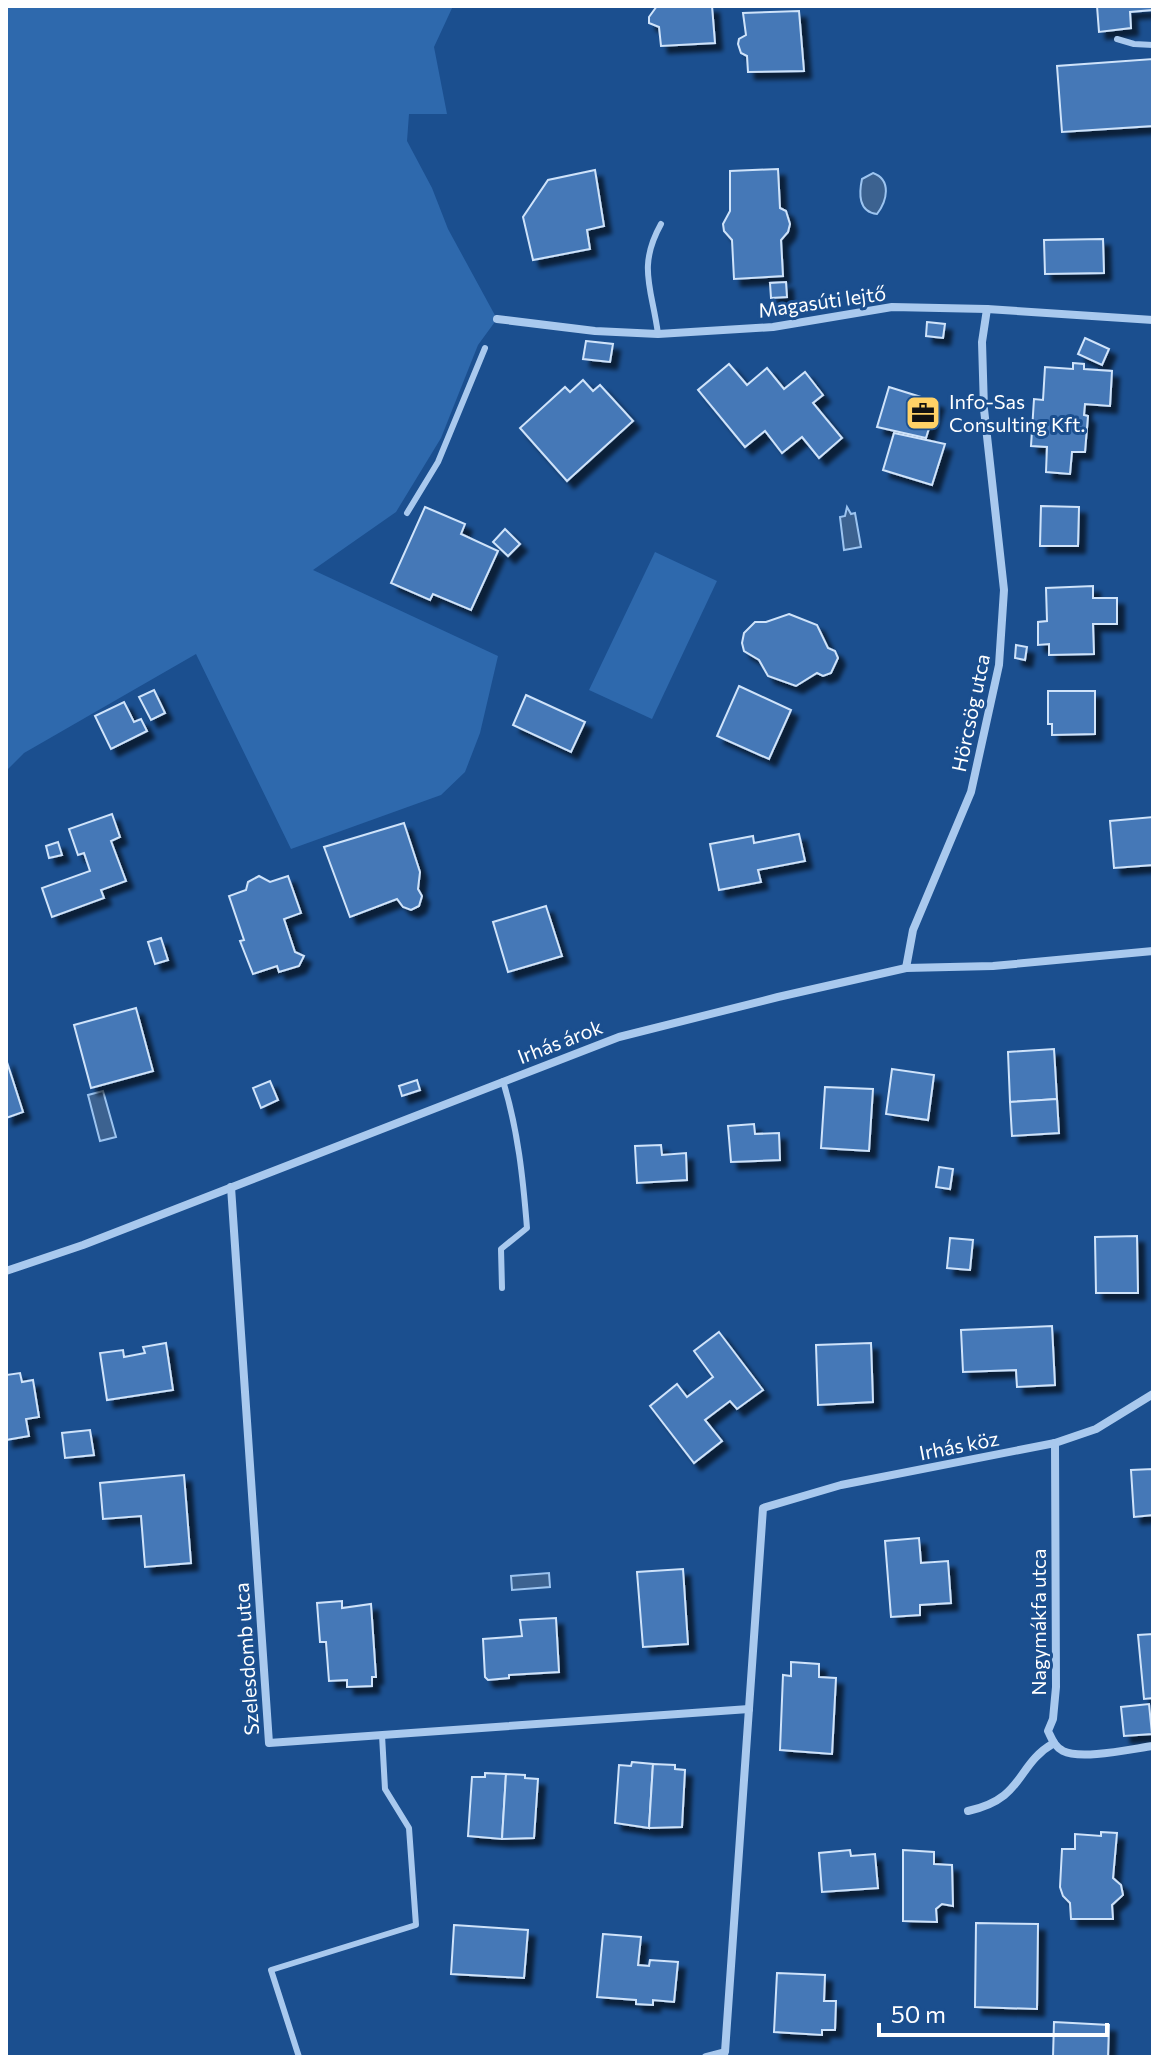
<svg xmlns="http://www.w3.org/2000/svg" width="1159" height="2063" font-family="Commissioner,sans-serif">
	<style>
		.green { fill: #2e69ad }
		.water { fill: #3c6290; stroke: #9cc4f0; stroke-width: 2 }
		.building { fill: #4478b7; stroke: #cfe3fa; stroke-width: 2; filter: url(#shadow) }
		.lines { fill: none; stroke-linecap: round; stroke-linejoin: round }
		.lane { stroke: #a9c9ee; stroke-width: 6 }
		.street { stroke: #a9c9ee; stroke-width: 8 }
		.labels { text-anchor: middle; stroke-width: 6; stroke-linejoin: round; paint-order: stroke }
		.street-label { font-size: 20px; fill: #fff; stroke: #1b4f8f }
		.poi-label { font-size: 20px; fill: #fff; stroke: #1b4f8f; text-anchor: start }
	</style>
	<defs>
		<filter id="shadow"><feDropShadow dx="7" dy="7" stdDeviation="2" flood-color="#0009"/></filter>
	</defs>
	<rect width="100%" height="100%" fill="#1b4f8f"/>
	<g class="green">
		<polygon points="6,6 453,6 434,47 447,114 409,114 407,141 432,188 448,229 497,319 478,345 441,438 396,512 313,570 498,656 480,733 465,772 441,795 291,849 196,654 24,753 6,771"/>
		<polygon points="655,552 717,581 652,719 589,690"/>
	</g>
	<g class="water">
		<path d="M873,173C892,180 887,201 877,214C858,212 859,193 862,179Z"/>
		<polygon points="847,507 851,514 855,513 861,547 844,550 840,517 845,516"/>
		<polygon points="103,1091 116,1137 100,1141 88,1095"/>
		<polygon points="549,1573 550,1587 512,1590 511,1576"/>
	</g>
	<g class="building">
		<polygon points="657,6 712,6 715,43 661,46 659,27 649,23 649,17"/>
		<polygon points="1097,6 1153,6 1153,10 1130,12 1131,28 1099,32"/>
		<polygon points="799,11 804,71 748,72 747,56 741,53 738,44 739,39 746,35 743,13"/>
		<polygon points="1153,59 1153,126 1062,132 1057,66"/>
		<polygon points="778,169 780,208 786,211 790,224 788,232 781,240 783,276 734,279 732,240 724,231 723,224 730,211 730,171"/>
		<polygon points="595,170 604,226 587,230 590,249 533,260 523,217 548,180"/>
		<polygon points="1103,239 1104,273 1045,274 1044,240"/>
		<polygon points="786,282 787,297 771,298 770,283"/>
		<polygon points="927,322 945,324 943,338 926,336"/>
		<polygon points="1085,338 1109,349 1102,365 1078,354"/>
		<polygon points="586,341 613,344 610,362 583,359"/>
		<polygon points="1073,363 1084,364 1084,369 1112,371 1110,406 1085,404 1084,415 1088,416 1085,452 1072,452 1070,474 1046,472 1047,447 1031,446 1034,399 1043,400 1045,367 1073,369"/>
		<polygon points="729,364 747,385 767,368 784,389 805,372 823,395 813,403 842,438 819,458 802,437 782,453 765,431 745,447 698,390"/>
		<polygon points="583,380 593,391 600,385 633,421 567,481 520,428 565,387 570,392"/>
		<polygon points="889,387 937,402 926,438 877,427"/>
		<polygon points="894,433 945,444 932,485 883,470"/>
		<polygon points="1041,506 1079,507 1078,546 1040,546"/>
		<polygon points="425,507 465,524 461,534 498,551 471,610 433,594 430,600 391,583"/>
		<polygon points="505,529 520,544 508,556 493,542"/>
		<polygon points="1093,586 1093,598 1117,598 1117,624 1093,624 1094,654 1049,655 1049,644 1038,645 1038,622 1047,621 1046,588"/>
		<polygon points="789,614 817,625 828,648 835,651 838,658 831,673 823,676 817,673 796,686 768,676 759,660 744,651 742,643 744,633 755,622 766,622"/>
		<polygon points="1016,645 1027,647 1025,660 1015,658"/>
		<polygon points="739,686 791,710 769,759 717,736"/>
		<polygon points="154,690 165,713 151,720 139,697"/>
		<polygon points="1048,691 1095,691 1095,734 1052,735 1052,724 1048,724"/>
		<polygon points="526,695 585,722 571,752 513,725"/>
		<polygon points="124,702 134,722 141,719 147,731 111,749 95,716"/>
		<polygon points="112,814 120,837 111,841 126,881 101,890 104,898 52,917 42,888 90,871 84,853 78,855 69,829"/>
		<polygon points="1153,817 1153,865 1114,868 1110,821"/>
		<polygon points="404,823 420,872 418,889 422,896 419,906 411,910 403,907 397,899 350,917 324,847"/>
		<polygon points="799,834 805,861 758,870 761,882 719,890 710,844 753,836 754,843"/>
		<polygon points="58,842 62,855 49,858 46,846"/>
		<polygon points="259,876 270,882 288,876 301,913 284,919 295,952 304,956 299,966 279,972 277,966 253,974 240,941 244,940 229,896 246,890 248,882"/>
		<polygon points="546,906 562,956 508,972 493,922"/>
		<polygon points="161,938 168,960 155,964 148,942"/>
		<polygon points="136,1008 153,1071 91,1088 74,1025"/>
		<polygon points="1054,1049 1057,1099 1010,1102 1008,1052"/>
		<polygon points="6,1059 23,1112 6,1118"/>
		<polygon points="892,1069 934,1075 928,1120 886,1114"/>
		<polygon points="417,1080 420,1090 402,1096 399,1086"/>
		<polygon points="270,1081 278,1100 261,1108 253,1088"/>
		<polygon points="825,1087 873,1089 869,1151 821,1148"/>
		<polygon points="1057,1099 1059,1133 1012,1136 1010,1102"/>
		<polygon points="754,1124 755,1134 779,1133 780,1160 731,1162 728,1126"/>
		<polygon points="661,1145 662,1155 686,1153 687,1180 637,1183 635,1146"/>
		<polygon points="939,1167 953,1169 950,1189 936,1187"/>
		<polygon points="1137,1236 1138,1293 1096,1293 1095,1237"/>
		<polygon points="950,1238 973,1240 970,1270 947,1268"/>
		<polygon points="1052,1326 1055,1385 1017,1387 1016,1370 963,1372 961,1330"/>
		<polygon points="719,1332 763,1390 737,1409 730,1401 705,1420 722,1441 694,1463 650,1406 677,1384 687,1397 713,1377 694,1351"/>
		<polygon points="166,1343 173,1390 107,1400 100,1353 123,1350 124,1357 145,1353 143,1347"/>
		<polygon points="871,1343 873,1402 818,1405 816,1345"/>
		<polygon points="20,1373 22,1382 33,1380 39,1417 26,1419 29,1436 6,1440 6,1375"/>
		<polygon points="90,1430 94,1455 65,1458 62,1433"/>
		<polygon points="1153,1469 1153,1515 1134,1517 1131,1470"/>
		<polygon points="184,1475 191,1563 145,1567 141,1516 103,1519 100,1483"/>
		<polygon points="919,1538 921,1563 948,1561 951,1603 920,1605 920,1615 891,1617 885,1541"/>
		<polygon points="683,1569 688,1644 643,1647 637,1572"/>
		<polygon points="342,1601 342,1608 371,1604 376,1677 372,1677 372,1686 347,1687 347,1680 329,1681 326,1642 320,1642 317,1603"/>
		<polygon points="556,1618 559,1672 509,1675 509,1678 488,1680 485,1677 483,1639 522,1636 520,1620"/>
		<polygon points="1153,1634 1153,1698 1144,1699 1138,1635"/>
		<polygon points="791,1662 819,1664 819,1677 836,1678 832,1754 780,1750 783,1675 791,1676"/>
		<polygon points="1149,1704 1152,1734 1124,1736 1121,1707"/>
		<polygon points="632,1762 653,1764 649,1828 615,1823 619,1765 631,1766"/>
		<polygon points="653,1764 675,1765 675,1769 685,1770 682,1827 649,1828"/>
		<polygon points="485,1773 506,1774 502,1839 468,1836 472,1777 485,1777"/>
		<polygon points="506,1774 525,1775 525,1778 538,1779 534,1838 502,1839"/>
		<polygon points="1101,1832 1117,1833 1113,1878 1121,1885 1123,1895 1112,1905 1113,1919 1071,1919 1070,1903 1063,1896 1060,1887 1062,1849 1075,1849 1075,1834 1101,1836"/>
		<polygon points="850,1850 851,1856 875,1854 878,1888 822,1892 819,1853"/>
		<polygon points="903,1850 934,1852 934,1864 952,1865 953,1906 942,1904 936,1909 937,1922 903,1921"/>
		<polygon points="976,1923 1038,1924 1037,2009 975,2007"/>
		<polygon points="454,1925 528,1930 524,1978 451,1974"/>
		<polygon points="603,1934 641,1937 638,1965 649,1966 650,1960 678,1962 674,2002 653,2000 653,2005 636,2004 636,2000 597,1997"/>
		<polygon points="777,1973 825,1975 824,2001 836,2001 835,2030 822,2030 822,2035 774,2032"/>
		<polygon points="1054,2022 1109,2025 1108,2057 1053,2057"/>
	</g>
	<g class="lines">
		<g class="lane">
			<polyline points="1117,39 1134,44 1153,45"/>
			<path d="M658,334C652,288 637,267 661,224"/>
			<polyline points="407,513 438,462 485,348"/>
			<path d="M502,1288L501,1249L527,1228C523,1178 518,1130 503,1081"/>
			<polyline points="299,2057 271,1970 416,1925 409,1828 385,1789 382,1735"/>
		</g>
		<g class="street">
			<polyline points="497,319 595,331 658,334 773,327 892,307 987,309 1153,320"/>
			<polyline points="906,968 913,930 971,792 999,665 1004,590 984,409 982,342 987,309"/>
			<polyline points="231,1187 269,1743 749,1709"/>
			<polyline points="6,1271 83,1245 619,1037 778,997 906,968 993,966 1153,951"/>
			<path d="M1055,1443L1056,1687L1053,1719L1048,1731C1052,1739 1054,1746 1063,1751C1081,1760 1131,1749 1153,1746"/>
			<path d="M968,1811C1026,1798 1015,1765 1054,1743"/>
			<polyline points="706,2057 725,2052 763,1508 841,1485 1055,1443 1096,1429 1153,1394"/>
		</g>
	</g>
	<defs>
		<symbol id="office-square" viewBox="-11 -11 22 22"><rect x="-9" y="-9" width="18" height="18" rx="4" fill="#ffd166" stroke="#1b4f8f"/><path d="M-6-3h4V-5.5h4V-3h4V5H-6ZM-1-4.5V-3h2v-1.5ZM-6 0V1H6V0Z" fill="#111"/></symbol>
	</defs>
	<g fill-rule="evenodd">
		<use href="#office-square" x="903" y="393" width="40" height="40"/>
	</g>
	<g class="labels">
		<g class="street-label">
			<text transform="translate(822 302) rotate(-8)" y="7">Magasúti lejtő</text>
			<text transform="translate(971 713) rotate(-78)" y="7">Hörcsög utca</text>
			<text transform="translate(560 1042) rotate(-21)" y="7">Irhás árok</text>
			<text transform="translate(959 1446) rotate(-11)" y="7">Irhás köz</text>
			<text transform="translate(1039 1622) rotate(-90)" y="7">Nagymákfa utca</text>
			<text transform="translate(247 1659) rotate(-94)" y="7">Szelesdomb utca</text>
		</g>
		<g class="poi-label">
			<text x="949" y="409">Info-Sas<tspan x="949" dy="23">Consulting Kft.</tspan></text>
		</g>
	</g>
	<rect width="1159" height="2063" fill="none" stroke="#ffffff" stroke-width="16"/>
	<path d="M879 2023v12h228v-12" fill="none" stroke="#ffffff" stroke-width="4"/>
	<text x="891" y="2023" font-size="24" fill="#ffffff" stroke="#1b4f8f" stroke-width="6" paint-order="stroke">50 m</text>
</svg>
